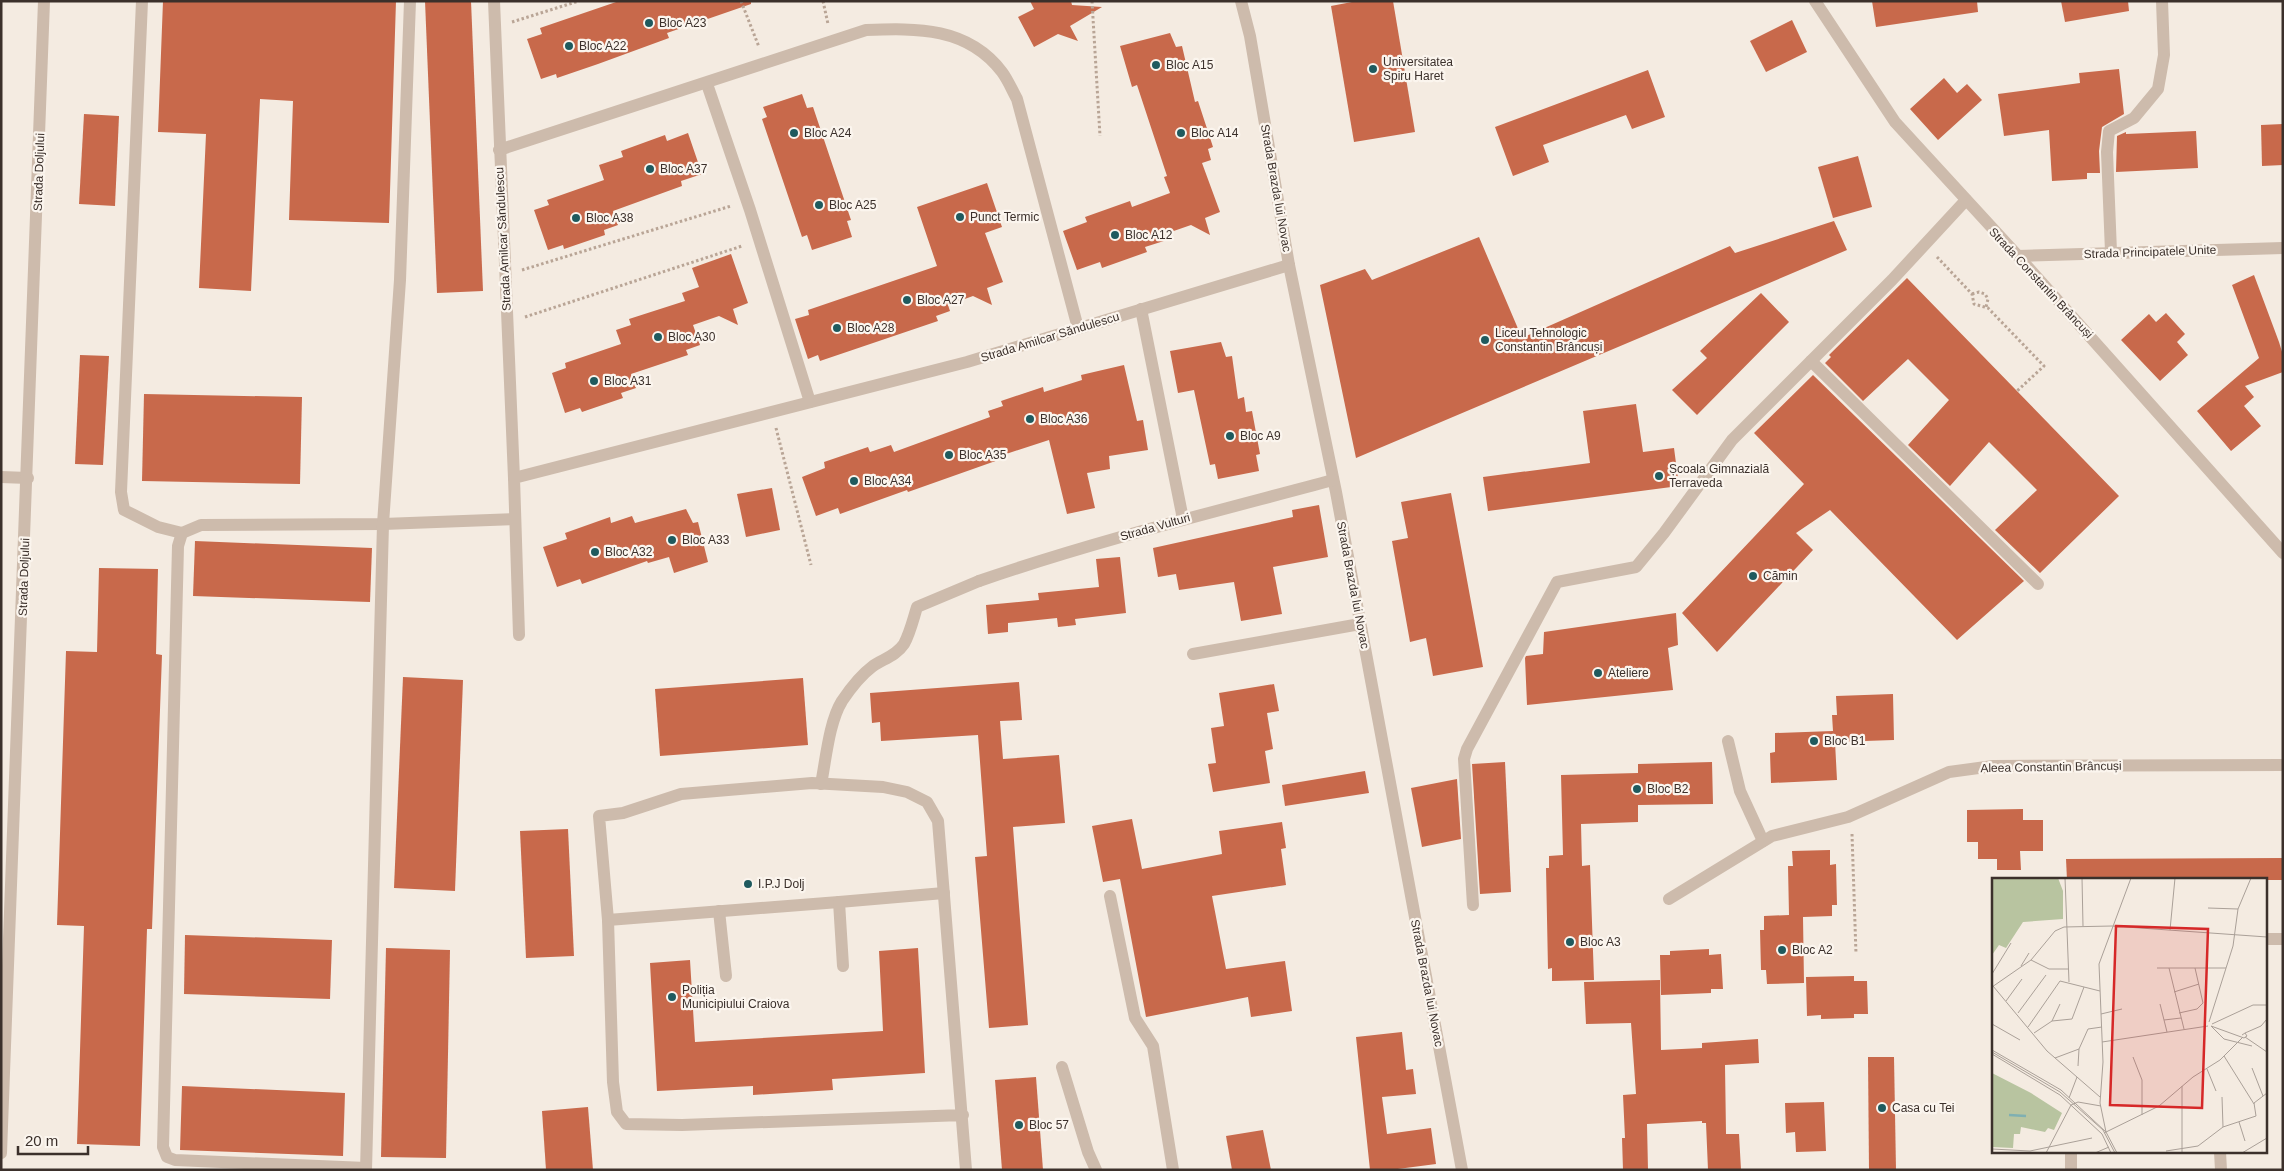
<svg xmlns="http://www.w3.org/2000/svg" width="2284" height="1171" font-family="Helvetica,sans-serif">
	<style>
		.building { fill: #c8694b }
		.lines { fill: none; stroke-linecap: round; stroke-linejoin: round }
		.path { stroke: #b9a596; stroke-width: 3; stroke-dasharray: 2.5 2.5; stroke-linecap: butt }
		.service { stroke: #cdbbac; stroke-width: 12 }
		.minor { stroke: #cdbbac; stroke-width: 12 }
		.tertiary { stroke: #cdbbac; stroke-width: 12 }
		.poi-dot { fill: #1f5a5e; stroke: #fbf5ee; stroke-width: 2 }
		.labels { text-anchor: middle; stroke-width: 4.5; stroke-linejoin: round; paint-order: stroke }
		.poi-label { font-size: 12px; fill: #3b302b; stroke: #fbf5ee; text-anchor: start }
		.street-label { font-size: 12px; fill: #3b302b; stroke: #fbf5ee }
		.inset-river { fill: none; stroke: #7fb0b2; stroke-width: 2.5 }
		.inset-road { fill: none; stroke: #aaa098; stroke-width: 1 }
		.view { fill: #d62828; fill-opacity: 0.15; stroke: #d62828; stroke-width: 2.5 }
		.inset-edge { fill: none; stroke: #3b302b; stroke-width: 2.5 }
	</style>
	<rect width="100%" height="100%" fill="#f4ebe1"/>
	<g class="building">
		<polygon points="163,1 396,1 389,223 289,220 293,101 260,99 251,291 199,288 206,134 158,132"/>
		<polygon points="425,1 471,1 483,291 437,293"/>
		<polygon points="619,1 751,1 751,4 667,33 669,38 598,64 557,78 556,74 541,79 527,39 542,34 540,28"/>
		<polygon points="1030,1 1071,1 1072,5 1102,7 1070,26 1078,41 1058,34 1034,47 1018,17 1034,9"/>
		<polygon points="1357,1 1393,1 1415,132 1354,142 1331,6"/>
		<polygon points="1872,1 1977,1 1978,12 1876,27"/>
		<polygon points="2061,1 2128,1 2129,11 2065,22"/>
		<polygon points="1792,20 1807,52 1766,72 1750,41"/>
		<polygon points="1170,33 1176,47 1182,46 1195,102 1198,101 1213,147 1208,149 1211,160 1202,163 1220,212 1205,218 1210,235 1191,225 1165,234 1167,240 1145,247 1147,252 1102,268 1100,262 1077,270 1063,231 1087,222 1085,217 1130,201 1132,207 1170,193 1164,177 1167,176 1137,85 1132,87 1120,46"/>
		<polygon points="2119,69 2124,114 2102,127 2099,151 2100,173 2087,173 2087,179 2052,181 2049,130 2004,136 1998,94 2080,83 2079,73"/>
		<polygon points="1648,70 1665,117 1632,129 1626,115 1543,145 1549,162 1513,176 1495,127"/>
		<polygon points="1944,78 1957,93 1967,84 1982,100 1938,140 1910,109"/>
		<polygon points="802,94 807,108 813,107 851,220 847,221 852,237 812,250 807,235 802,237 762,119 767,117 763,107"/>
		<polygon points="84,114 119,116 115,206 79,204"/>
		<polygon points="2283,124 2283,165 2262,166 2261,125"/>
		<polygon points="2196,131 2198,168 2116,172 2117,136 2126,132 2126,134"/>
		<polygon points="688,133 702,174 681,181 682,186 613,211 618,225 604,230 605,235 564,249 563,245 548,250 534,210 549,205 547,200 604,180 599,165 623,157 621,151 665,135 667,141"/>
		<polygon points="1858,156 1872,207 1833,218 1818,167"/>
		<polygon points="987,183 1002,227 985,233 1003,282 987,288 992,305 973,296 948,305 950,311 936,316 938,321 820,361 818,355 808,359 795,319 809,315 808,310 937,266 917,207"/>
		<polygon points="1834,221 1847,250 1356,458 1320,285 1365,269 1372,280 1479,237 1522,338 1730,246 1735,253"/>
		<polygon points="731,254 748,303 733,309 738,325 719,316 693,325 700,345 686,350 688,355 631,374 636,388 621,393 623,398 582,412 580,408 565,413 552,373 566,368 565,363 621,344 616,330 631,325 629,319 685,301 682,293 699,287 692,268"/>
		<polygon points="2254,275 2279,342 2283,355 2283,372 2245,386 2254,397 2244,406 2261,426 2231,451 2197,411 2259,358 2232,285"/>
		<polygon points="1907,278 2119,496 2040,573 1995,530 2037,490 1989,442 1950,486 1908,445 1949,400 1908,359 1863,401 1825,363 1831,357 1829,355"/>
		<polygon points="1761,293 1789,322 1697,415 1672,390 1707,358 1700,351"/>
		<polygon points="2166,313 2185,334 2177,342 2188,355 2160,381 2121,340 2149,314 2156,322"/>
		<polygon points="1221,342 1226,357 1232,356 1238,399 1244,397 1246,412 1252,411 1260,454 1256,455 1259,471 1218,479 1215,464 1210,465 1194,390 1178,393 1170,351"/>
		<polygon points="80,355 109,356 103,465 75,464"/>
		<polygon points="1124,365 1137,421 1143,420 1148,450 1109,456 1110,469 1087,473 1095,508 1067,514 1049,440 1003,455 1004,458 908,492 907,490 840,514 838,508 816,516 802,477 825,468 824,462 868,447 870,452 891,445 894,452 990,417 988,411 1003,406 1001,401 1043,387 1044,392 1082,380 1081,375"/>
		<polygon points="1813,375 2024,581 1957,640 1830,510 1796,533 1813,550 1717,652 1682,613 1804,484 1754,433"/>
		<polygon points="144,394 302,397 300,484 142,481"/>
		<polygon points="1636,404 1643,452 1674,448 1679,486 1488,511 1483,477 1590,463 1583,411"/>
		<polygon points="772,488 780,530 746,537 737,494"/>
		<polygon points="1451,493 1483,667 1433,676 1426,638 1410,642 1392,541 1408,538 1401,502"/>
		<polygon points="1319,505 1328,557 1273,567 1282,614 1241,621 1234,582 1179,590 1176,574 1158,577 1153,548 1293,517 1292,510"/>
		<polygon points="686,509 693,523 698,522 708,562 674,573 669,557 648,563 647,561 582,584 580,579 557,587 543,547 567,539 565,533 610,517 611,523 632,516 635,523"/>
		<polygon points="195,541 372,548 370,602 193,596"/>
		<polygon points="1120,557 1126,613 1075,619 1076,625 1058,627 1057,618 1008,623 1008,632 988,634 986,605 1039,600 1038,593 1099,587 1096,559"/>
		<polygon points="99,568 158,569 156,654 162,655 152,929 147,929 140,1146 77,1144 84,926 57,925 66,651 97,652"/>
		<polygon points="1676,613 1678,645 1668,648 1673,690 1527,705 1525,658 1526,656 1543,654 1544,632"/>
		<polygon points="403,677 463,680 455,891 394,888"/>
		<polygon points="803,678 808,745 660,756 655,689"/>
		<polygon points="1019,682 1022,720 1000,721 1003,759 1059,755 1065,823 1013,827 1028,1025 989,1028 975,857 987,856 978,735 881,741 880,722 872,723 870,693"/>
		<polygon points="1274,684 1279,711 1267,713 1273,749 1265,751 1270,783 1213,792 1208,764 1216,763 1211,728 1224,726 1219,693"/>
		<polygon points="1893,694 1894,740 1835,742 1837,780 1771,783 1770,753 1775,752 1775,733 1833,731 1832,715 1837,715 1836,696"/>
		<polygon points="1505,762 1511,892 1480,894 1472,764"/>
		<polygon points="1712,762 1713,804 1638,805 1638,822 1581,824 1582,866 1590,865 1594,980 1552,981 1552,968 1548,969 1546,868 1549,868 1549,856 1563,855 1561,775 1638,773 1638,764"/>
		<polygon points="1365,771 1369,793 1285,806 1282,785"/>
		<polygon points="1457,779 1461,839 1422,847 1411,788"/>
		<polygon points="2023,809 2023,820 2043,820 2043,851 2020,851 2021,870 1997,870 1997,859 1978,859 1978,842 1967,842 1967,810"/>
		<polygon points="1132,819 1142,869 1222,854 1219,831 1282,822 1286,848 1281,849 1286,885 1212,896 1226,969 1285,961 1292,1011 1251,1017 1248,997 1146,1017 1120,879 1103,882 1092,826"/>
		<polygon points="568,829 574,956 526,958 520,831"/>
		<polygon points="1830,850 1830,865 1836,864 1837,905 1832,905 1832,916 1803,917 1804,983 1767,984 1766,970 1761,970 1760,930 1764,930 1764,916 1789,915 1788,866 1793,866 1792,851"/>
		<polygon points="2283,858 2283,880 2067,880 2066,859"/>
		<polygon points="185,935 332,940 330,999 184,994"/>
		<polygon points="386,948 450,950 446,1158 381,1157"/>
		<polygon points="918,948 925,1073 832,1079 833,1090 753,1095 753,1086 657,1091 650,963 690,960 695,1042 883,1031 879,951"/>
		<polygon points="1709,949 1709,955 1721,954 1723,989 1711,989 1711,993 1661,995 1660,955 1670,955 1670,951"/>
		<polygon points="1854,976 1854,981 1867,981 1868,1014 1854,1014 1854,1018 1821,1019 1821,1015 1807,1016 1806,977"/>
		<polygon points="1660,980 1661,1050 1702,1048 1702,1043 1758,1039 1759,1063 1725,1065 1726,1134 1739,1134 1741,1170 1708,1170 1706,1123 1702,1123 1702,1121 1647,1124 1648,1170 1623,1170 1622,1138 1625,1138 1623,1095 1636,1094 1631,1023 1586,1024 1584,982"/>
		<polygon points="1402,1032 1406,1070 1413,1069 1416,1094 1382,1097 1387,1134 1431,1128 1436,1164 1390,1170 1370,1170 1356,1037"/>
		<polygon points="1868,1057 1894,1057 1896,1170 1869,1170"/>
		<polygon points="1036,1077 1043,1170 1002,1170 995,1080"/>
		<polygon points="182,1086 345,1093 343,1156 180,1150"/>
		<polygon points="1824,1102 1826,1151 1796,1152 1795,1132 1786,1133 1785,1103"/>
		<polygon points="588,1107 593,1170 546,1170 542,1111"/>
		<polygon points="1263,1130 1271,1170 1232,1170 1226,1136"/>
	</g>
	<g class="lines">
		<g class="path">
			<polyline points="741,1 759,47"/>
			<polyline points="823,1 828,24"/>
			<polyline points="1092,1 1100,136"/>
			<polyline points="512,22 579,1"/>
			<polyline points="1937,257 1972,294 1974,304 1988,308 2044,366 2017,391"/>
			<polyline points="522,270 731,206"/>
			<polyline points="1972,294 1979,292 1985,294 1988,299 1986,307"/>
			<polyline points="525,317 742,246"/>
			<polyline points="776,428 811,565"/>
			<polyline points="1852,834 1856,954"/>
		</g>
		<g class="service">
			<polyline points="142,1 121,492 124,510 158,527 182,533"/>
			<polyline points="2111,252 2107,152 2109,131 2134,118 2158,89 2164,55 2162,1"/>
			<polyline points="1811,361 2038,584"/>
			<polyline points="1193,654 1360,624"/>
			<polyline points="1728,741 1740,791 1763,841"/>
			<path d="M821,784C826,759 829,722 842,701C850,689 861,675 873,666C883,659 896,656 904,644C910,633 913,620 917,607L979,581"/>
			<polyline points="1110,896 1135,1018 1153,1046 1173,1170"/>
			<polyline points="1473,905 1464,759 1467,749 1557,582 1636,567 1664,533 1732,440 1892,280 1966,200"/>
			<polyline points="719,911 726,976"/>
			<polyline points="608,920 839,902"/>
			<polyline points="2265,939 2283,939"/>
			<polyline points="843,966 839,902 944,893"/>
			<polyline points="963,1115 682,1125 626,1124 617,1112 613,1082 608,920 599,816 623,813 681,794 812,783 883,787 907,792 927,802 938,821 966,1170"/>
			<polyline points="2071,1152 2071,1170"/>
			<polyline points="2220,1152 2221,1170"/>
			<polyline points="366,1168 175,1160 167,1157 163,1147 178,546 182,533 201,525 383,524 515,519"/>
			<polyline points="366,1170 383,524 400,280 410,1"/>
		</g>
		<g class="minor">
			<polyline points="494,1 514,478"/>
			<polyline points="1241,1 1250,36 1289,265 1336,492 1462,1170"/>
			<polyline points="707,84 750,210 810,402"/>
			<path d="M499,150L866,30C917,28 968,27 1002,72C1008,80 1012,90 1017,99L1078,328"/>
			<polyline points="1141,309 1183,519"/>
			<polyline points="1,477 28,478"/>
			<path d="M979,581C1095,541 1214,512 1333,480"/>
			<polyline points="519,635 514,478 967,362 1289,265"/>
			<polyline points="1669,899 1772,836 1848,817 1949,772 1993,766 2283,765"/>
			<polyline points="1062,1067 1088,1152 1096,1170"/>
		</g>
		<g class="tertiary">
			<polyline points="1815,1 1895,122 2018,256 2283,553"/>
			<polyline points="2018,256 2283,248"/>
			<polyline points="1,1153 44,1"/>
		</g>
	</g>
	<g class="poi-dot">
		<circle cx="649" cy="23" r="5"/>
		<circle cx="569" cy="46" r="5"/>
		<circle cx="1156" cy="65" r="5"/>
		<circle cx="1373" cy="69" r="5"/>
		<circle cx="794" cy="133" r="5"/>
		<circle cx="1181" cy="133" r="5"/>
		<circle cx="650" cy="169" r="5"/>
		<circle cx="819" cy="205" r="5"/>
		<circle cx="960" cy="217" r="5"/>
		<circle cx="576" cy="218" r="5"/>
		<circle cx="1115" cy="235" r="5"/>
		<circle cx="907" cy="300" r="5"/>
		<circle cx="837" cy="328" r="5"/>
		<circle cx="658" cy="337" r="5"/>
		<circle cx="1485" cy="340" r="5"/>
		<circle cx="594" cy="381" r="5"/>
		<circle cx="1030" cy="419" r="5"/>
		<circle cx="1230" cy="436" r="5"/>
		<circle cx="949" cy="455" r="5"/>
		<circle cx="1659" cy="476" r="5"/>
		<circle cx="854" cy="481" r="5"/>
		<circle cx="672" cy="540" r="5"/>
		<circle cx="595" cy="552" r="5"/>
		<circle cx="1753" cy="576" r="5"/>
		<circle cx="1598" cy="673" r="5"/>
		<circle cx="1814" cy="741" r="5"/>
		<circle cx="1637" cy="789" r="5"/>
		<circle cx="748" cy="884" r="5"/>
		<circle cx="1570" cy="942" r="5"/>
		<circle cx="1782" cy="950" r="5"/>
		<circle cx="672" cy="997" r="5"/>
		<circle cx="1882" cy="1108" r="5"/>
		<circle cx="1019" cy="1125" r="5"/>
	</g>
	<g class="labels">
		<g class="poi-label">
			<text x="659" y="27">Bloc A23</text>
			<text x="579" y="50">Bloc A22</text>
			<text x="1383" y="66">Universitatea<tspan x="1383" dy="14">Spiru Haret</tspan></text>
			<text x="1166" y="69">Bloc A15</text>
			<text x="804" y="137">Bloc A24</text>
			<text x="1191" y="137">Bloc A14</text>
			<text x="660" y="173">Bloc A37</text>
			<text x="829" y="209">Bloc A25</text>
			<text x="970" y="221">Punct Termic</text>
			<text x="586" y="222">Bloc A38</text>
			<text x="1125" y="239">Bloc A12</text>
			<text x="917" y="304">Bloc A27</text>
			<text x="847" y="332">Bloc A28</text>
			<text x="1495" y="337">Liceul Tehnologic<tspan x="1495" dy="14">Constantin Brâncuși</tspan></text>
			<text x="668" y="341">Bloc A30</text>
			<text x="604" y="385">Bloc A31</text>
			<text x="1040" y="423">Bloc A36</text>
			<text x="1240" y="440">Bloc A9</text>
			<text x="959" y="459">Bloc A35</text>
			<text x="1669" y="473">Școala Gimnazială<tspan x="1669" dy="14">Terraveda</tspan></text>
			<text x="864" y="485">Bloc A34</text>
			<text x="682" y="544">Bloc A33</text>
			<text x="605" y="556">Bloc A32</text>
			<text x="1763" y="580">Cămin</text>
			<text x="1608" y="677">Ateliere</text>
			<text x="1824" y="745">Bloc B1</text>
			<text x="1647" y="793">Bloc B2</text>
			<text x="758" y="888">I.P.J Dolj</text>
			<text x="1580" y="946">Bloc A3</text>
			<text x="1792" y="954">Bloc A2</text>
			<text x="682" y="994">Poliția<tspan x="682" dy="14">Municipiului Craiova</tspan></text>
			<text x="1892" y="1112">Casa cu Tei</text>
			<text x="1029" y="1129">Bloc 57</text>
		</g>
		<g class="street-label">
			<text transform="translate(39 172) rotate(-88)" y="4">Strada Doljului</text>
			<text transform="translate(1276 188) rotate(80)" y="4">Strada Brazda lui Novac</text>
			<text transform="translate(503 239) rotate(-93)" y="4">Strada Amilcar Săndulescu</text>
			<text transform="translate(2150 252) rotate(-2)" y="4">Strada Principatele Unite</text>
			<text transform="translate(2041 283) rotate(47)" y="4">Strada Constantin Brâncuși</text>
			<text transform="translate(1050 337) rotate(-17)" y="4">Strada Amilcar Săndulescu</text>
			<text transform="translate(1155 527) rotate(-16)" y="4">Strada Vulturi</text>
			<text transform="translate(24 577) rotate(-88)" y="4">Strada Doljului</text>
			<text transform="translate(1353 585) rotate(79)" y="4">Strada Brazda lui Novac</text>
			<text transform="translate(2051 767) rotate(-1)" y="4">Aleea Constantin Brâncuși</text>
			<text transform="translate(1427 983) rotate(79)" y="4">Strada Brazda lui Novac</text>
		</g>
	</g>
	<g transform="translate(1992 878)">
		<rect width="275" height="275" fill="#f4ebe1"/>
		<path d="M0,0H66L71,13V41L31,44L14,70L7,67L0,77ZM0,195L39,215L70,235L62,252L56,250L53,254L29,249L28,256H22L21,270L0,269Z" fill="#b8c4a0"/>
		<path class="inset-river" d="M17,237L34,238"/>
		<path class="inset-road" d="M73,0L77,104M90,0L91,48M216,30L246,31M178,52L183,0M39,82L57,91H76M29,88L37,75M165,90H177L192,151M177,90H234M0,96L19,65M1,108L55,173L108,219M0,109L39,82L63,53L72,49L120,48L275,59M182,114L207,106M14,123L30,101M168,126L175,154M26,135L54,97M187,135L205,131L211,125L203,90M109,136L130,131M172,142L189,140M60,143L68,126M217,144L241,68L246,31L259,0M0,146L28,162M220,146L261,127H275M219,148L232,161L260,168M219,148L252,160L255,158L253,155L250,157M36,149L68,103L108,113M42,155L60,143L80,141L92,109M253,155L269,148L275,141M253,159L275,174M110,164L216,148M0,172L69,212L114,254L125,275M0,174L68,214L111,252L123,275M0,176L68,217L110,256L119,275M232,178L262,226M141,179L150,202V237M63,180L87,171M86,188L87,171L96,151L110,149M260,190L271,218M215,191L224,213M230,219L231,249M77,220L85,199M247,244L253,263M114,254L108,225L111,184L107,86L139,0M112,255L167,228L201,199L228,182L251,159M0,271L38,273L100,260M174,273L206,268L231,249L264,238L262,225L275,215M54,275L79,227L86,224L109,228M103,275L117,269M190,275V208M250,275L275,260"/>
		<path class="view" d="M124,48L216,51L210,230L118,227Z"/>
		<rect width="275" height="275" class="inset-edge"/>
	</g>
	<rect width="2284" height="1171" fill="none" stroke="#3b302b" stroke-width="5"/>
	<path d="M18 1146v8h70v-8" fill="none" stroke="#3b302b" stroke-width="2.5"/>
	<text x="25" y="1146" font-size="15" fill="#3b302b" stroke="#fbf5ee" stroke-width="4" paint-order="stroke">20 m</text>
</svg>
